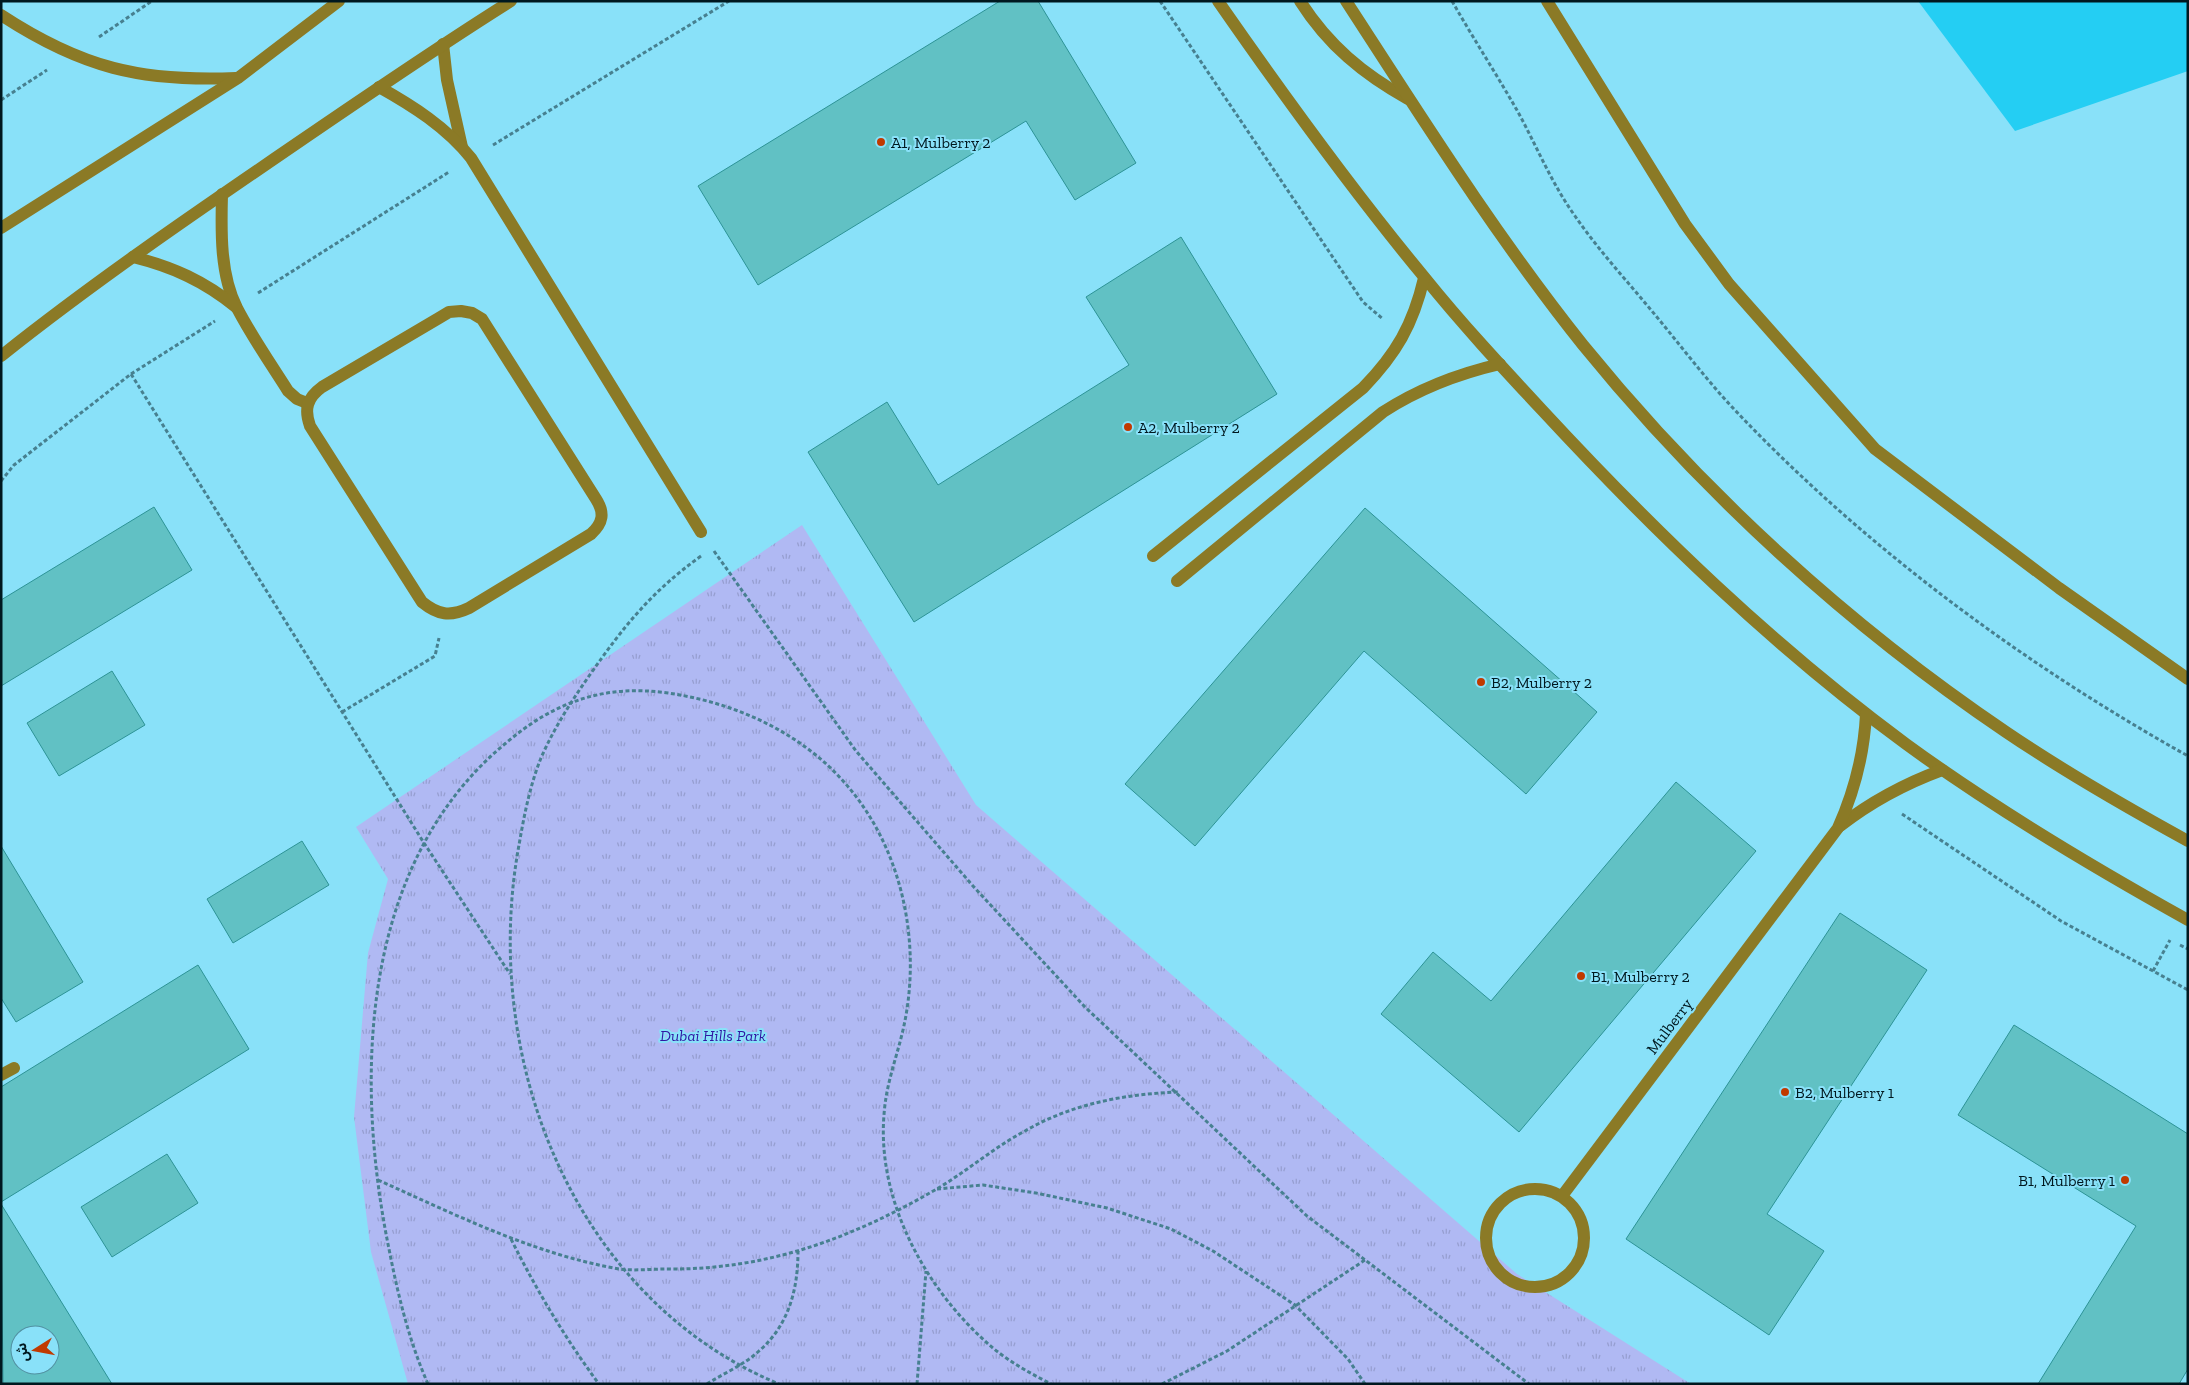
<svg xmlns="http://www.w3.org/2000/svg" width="2189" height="1385" font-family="'Zilla Slab','Noto Sans Arabic',serif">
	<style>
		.park { fill: url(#park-tufts) }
		.water { fill: #24cef3 }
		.building { fill: #61c1c4; stroke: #2d9396; fill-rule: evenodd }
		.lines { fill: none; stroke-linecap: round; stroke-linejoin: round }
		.path { stroke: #478090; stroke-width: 3; stroke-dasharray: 4 2.5; stroke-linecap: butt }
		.minor { stroke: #8b7a26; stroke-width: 12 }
		.poi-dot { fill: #c13a00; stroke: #89e1f9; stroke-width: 2 }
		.labels { text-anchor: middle; stroke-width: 4; stroke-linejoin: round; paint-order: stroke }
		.poi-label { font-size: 16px; fill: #00181f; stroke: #89e1f9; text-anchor: start }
		.street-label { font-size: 16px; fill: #00181f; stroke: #89e1f9 }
		.park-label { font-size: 16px; font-style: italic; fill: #3017a2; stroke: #89e1f9 }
	</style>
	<defs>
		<pattern id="park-tufts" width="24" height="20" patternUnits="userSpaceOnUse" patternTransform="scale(1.25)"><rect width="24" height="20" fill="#b0b9f3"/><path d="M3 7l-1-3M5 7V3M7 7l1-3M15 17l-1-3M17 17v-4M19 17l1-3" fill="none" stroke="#969ed0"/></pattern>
	</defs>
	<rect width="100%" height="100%" fill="#89e1f9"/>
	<polygon class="park" points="802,525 976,805 1517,1274 1691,1384 408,1384 371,1252 354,1117 368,953 388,879 356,827"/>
	<polygon class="water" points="1918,1 2188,1 2188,71 2015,131"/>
	<g class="building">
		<polygon points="1000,1 1038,1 1136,163 1075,200 1026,121 758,285 698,186"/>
		<polygon points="1181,237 1277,394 914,622 808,452 887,402 938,485 1129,365 1086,297"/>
		<polygon points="154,507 192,570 1,686 1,600"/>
		<polygon points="1365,508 1597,712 1526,794 1364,651 1195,846 1125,784"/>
		<polygon points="112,671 145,725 59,776 27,723"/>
		<polygon points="1676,782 1756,851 1519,1132 1381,1014 1433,952 1491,1001"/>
		<polygon points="302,841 329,885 233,943 207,899"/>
		<polygon points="1,846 83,982 16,1022 1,998"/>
		<polygon points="1840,913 1927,970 1767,1214 1824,1251 1769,1335 1626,1239"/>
		<polygon points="198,965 249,1049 1,1202 1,1087"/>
		<polygon points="2014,1025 2188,1134 2188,1369 2179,1384 2038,1384 2136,1226 1958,1115"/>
		<polygon points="167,1154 198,1203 112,1257 81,1207"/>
		<path d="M1,1204L112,1384H3ZM20,1335H50V1365H20Z"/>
	</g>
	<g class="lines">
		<g class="path">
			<polyline points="1160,1 1363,302 1383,319"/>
			<path d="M1452,1C1473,38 1497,75 1518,112C1537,147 1552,184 1575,216C1599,251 1629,283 1656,316C1681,346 1705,378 1732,407C1862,545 2023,664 2188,756"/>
			<polyline points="99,37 152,1"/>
			<polyline points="1,100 47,70"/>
			<polyline points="493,145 729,1"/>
			<polyline points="258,293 449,172"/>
			<polyline points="131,374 215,321"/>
			<polyline points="1,481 14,465 131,374 424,843 510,974"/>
			<polyline points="714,551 856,751 973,886 1085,1007 1307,1216 1529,1384"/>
			<path d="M701,556C651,592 624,626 589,676C571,702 554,728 541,758C530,785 524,816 519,845C480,1056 572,1298 779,1384"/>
			<polyline points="342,712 435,656 439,638"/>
			<polyline points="1902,814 2061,921 2188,990"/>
			<polyline points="2180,945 2188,949"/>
			<polyline points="2153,971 2170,940"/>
			<path d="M378,1180C456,1215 534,1254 619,1269C634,1271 651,1269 667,1269C766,1270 850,1239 935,1190C966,1172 993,1148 1025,1131C1071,1104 1125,1094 1178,1092"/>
			<polyline points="937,1189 983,1185 1036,1193 1107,1208 1171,1229 1213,1251 1295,1305 1348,1359 1365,1384"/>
			<path d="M511,1239C537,1291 565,1338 599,1384"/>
			<path d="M428,1384C409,1341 398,1295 389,1249C354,1078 360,863 506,743C554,702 604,684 668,693C737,703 805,734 850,789C904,854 922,948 903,1030C896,1060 886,1084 884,1115C877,1199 924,1286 985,1341C1004,1359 1028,1372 1051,1384"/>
			<path d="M707,1384C724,1373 744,1365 759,1351C789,1325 798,1289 798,1251"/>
			<polyline points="917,1384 926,1271"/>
			<polyline points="1162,1384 1227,1351 1365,1260"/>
		</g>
		<g class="minor">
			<path d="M1218,1C1284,96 1351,189 1425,278C1462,324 1502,367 1542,410C1654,531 1773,646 1906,744C1995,809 2091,866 2188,920"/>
			<path d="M1300,1C1328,45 1363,74 1408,99"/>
			<path d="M1346,1C1422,118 1496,236 1583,345C1703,493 1849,626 2006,732C2065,772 2126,807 2188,841"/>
			<polyline points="1547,1 1685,224 1729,284 1875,449 2059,588 2188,679"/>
			<path d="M1,15C82,68 141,82 236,78"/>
			<polyline points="443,44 447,80 462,147"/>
			<path d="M379,87C413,106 446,127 471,158L701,532"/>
			<path d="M222,194C221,231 220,275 237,308C252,337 271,364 288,391L297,399L307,403"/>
			<polyline points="1,228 238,78 339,1"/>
			<path d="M133,257C173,267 204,281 236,307"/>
			<path d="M461,311L472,313L482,319L596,499C605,513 603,523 591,534L469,608C450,617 438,615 422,602L310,426C304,409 307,398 322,387L439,318L449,312Z"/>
			<path d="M1,356C94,282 192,215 290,148C363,98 436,48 511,1"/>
			<path d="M1153,556L1363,388C1396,354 1413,325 1424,278"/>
			<path d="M1177,581L1383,412C1420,388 1457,374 1500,364"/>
			<path d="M1840,826C1872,801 1904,784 1942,770"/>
			<polyline points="1,1075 14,1068"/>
			<circle cx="1535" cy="1238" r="49"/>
			<path d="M1562,1196L1838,828C1855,790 1864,755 1866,714"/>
		</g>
	</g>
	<g class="poi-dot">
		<circle cx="881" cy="142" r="5"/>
		<circle cx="1128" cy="427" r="5"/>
		<circle cx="1481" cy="682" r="5"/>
		<circle cx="1581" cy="976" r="5"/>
		<circle cx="1785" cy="1092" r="5"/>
		<circle cx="2125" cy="1180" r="5"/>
	</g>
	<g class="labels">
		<g class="poi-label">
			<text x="891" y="148">A1, Mulberry 2</text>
			<text x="1138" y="433">A2, Mulberry 2</text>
			<text x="1491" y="688">B2, Mulberry 2</text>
			<text x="1591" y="982">B1, Mulberry 2</text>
			<text x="1795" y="1098">B2, Mulberry 1</text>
			<text x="2115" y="1186" text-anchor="end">B1, Mulberry 1</text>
		</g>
		<g class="street-label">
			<text transform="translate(1669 1026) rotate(-53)" y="6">Mulberry</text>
		</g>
		<g class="park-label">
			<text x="713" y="1041">Dubai Hills Park</text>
		</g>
	</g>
	<rect width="2189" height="1385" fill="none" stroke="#00181f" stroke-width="5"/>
	<g transform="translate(35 1350) rotate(259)"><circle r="24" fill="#89e1f9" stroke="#5291a2"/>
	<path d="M0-4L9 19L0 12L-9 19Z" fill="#c13a00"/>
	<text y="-8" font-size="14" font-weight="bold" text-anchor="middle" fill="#00181f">ش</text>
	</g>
</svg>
